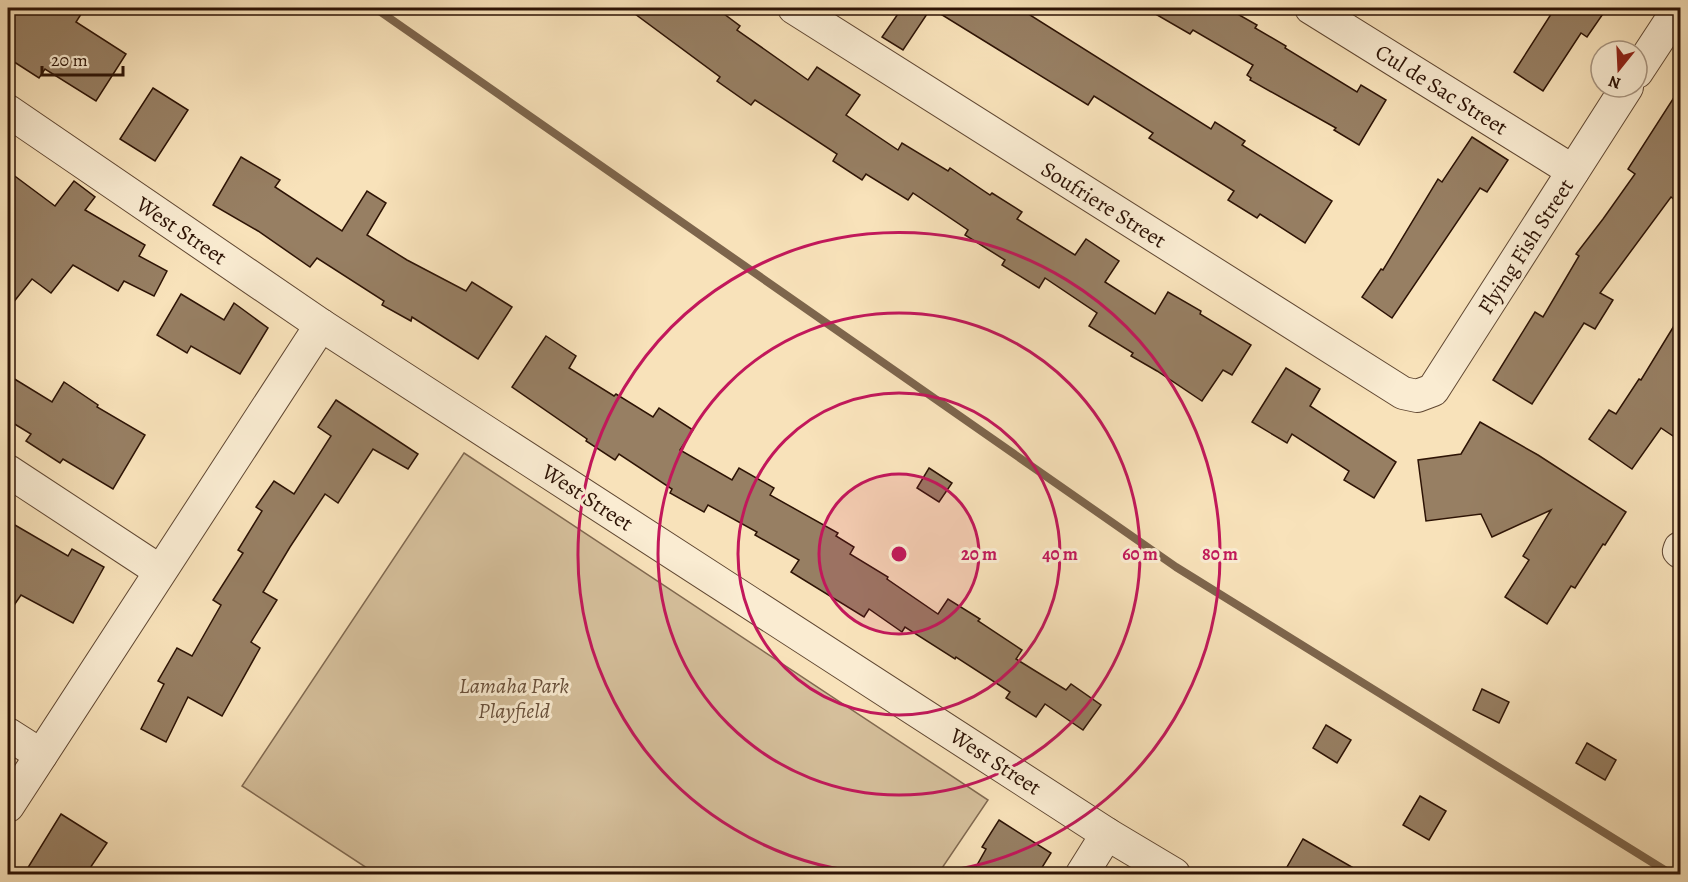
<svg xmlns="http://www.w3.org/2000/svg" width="1688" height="882" font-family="Alegreya,serif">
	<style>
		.green { fill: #d5bf9b; stroke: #816950; stroke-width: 1.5 }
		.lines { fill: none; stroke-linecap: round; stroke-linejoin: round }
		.stream { stroke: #7d654c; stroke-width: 8 }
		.building { fill: #977f63; stroke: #2d1305; stroke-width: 1.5 }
		.minor-casing { stroke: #604732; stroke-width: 34 }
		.minor { stroke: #faecd2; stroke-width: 32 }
		.ring { fill: none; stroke: #c2185b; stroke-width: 3 }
		.labels { text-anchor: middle; stroke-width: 6; stroke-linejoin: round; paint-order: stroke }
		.street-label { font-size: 22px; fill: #2d1305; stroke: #faecd2 }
		.park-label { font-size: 22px; font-style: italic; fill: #684f3a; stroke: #faecd2 }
		.centre { fill: #c2185b; stroke: #faecd2; stroke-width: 3 }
		.ring-label { font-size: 18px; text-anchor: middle; font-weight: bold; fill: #c2185b; stroke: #faecd2; stroke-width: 6; stroke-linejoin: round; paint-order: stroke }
	</style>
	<rect width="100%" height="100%" fill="#f8e2ba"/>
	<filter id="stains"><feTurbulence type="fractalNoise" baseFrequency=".00333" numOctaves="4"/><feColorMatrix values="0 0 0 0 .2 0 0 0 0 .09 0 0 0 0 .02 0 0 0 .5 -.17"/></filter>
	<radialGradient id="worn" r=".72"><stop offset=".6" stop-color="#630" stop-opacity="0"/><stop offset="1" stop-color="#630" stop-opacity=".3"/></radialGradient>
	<polygon class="green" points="464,453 988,800 938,874 376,874 242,786"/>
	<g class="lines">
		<polyline class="stream" points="375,8 1176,567 1671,874"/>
	</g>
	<g class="building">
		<polygon points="13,8 85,8 76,22 126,54 96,101 45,69 39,78 8,58 8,15"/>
		<polygon points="627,8 716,8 740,26 737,30 808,80 817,67 860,95 846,115 898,150 902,143 948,171 950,168 990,195 992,193 1022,212 1017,219 1075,255 1086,239 1119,261 1105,282 1155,314 1168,292 1201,311 1200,314 1251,345 1232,375 1223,370 1202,401 1157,371 1131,356 1133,353 1089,326 1097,313 1045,278 1039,288 1002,265 1005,260 965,235 968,230 913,193 908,200 866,174 862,180 833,161 837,154 755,100 751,105 717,81 720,77"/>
		<polygon points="902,8 1019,8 1211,129 1215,122 1245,141 1242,145 1332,201 1305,243 1260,214 1257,218 1228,200 1234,191 1149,138 1153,133 1094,96 1088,105 931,8 903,50 882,37"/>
		<polygon points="1145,8 1227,8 1257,25 1255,28 1286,46 1285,48 1357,92 1361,85 1386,100 1359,145 1334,130 1336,128 1250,80 1251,78 1247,75 1253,65 1193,30 1190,34"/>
		<polygon points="1555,8 1607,8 1587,37 1581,33 1543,91 1514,72"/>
		<polygon points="153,88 188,110 155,161 120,139"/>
		<polygon points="1680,88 1680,204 1671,197 1600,293 1613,300 1595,329 1584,323 1532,404 1493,380 1535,312 1543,317 1579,256 1576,254 1603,219 1635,174 1628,169"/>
		<polygon points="1472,137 1508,160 1487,192 1480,188 1392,318 1362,297 1381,269 1383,270 1438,179 1442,182"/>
		<polygon points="241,157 280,180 275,187 342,231 367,191 386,203 367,235 407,260 466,291 472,282 512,307 478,359 412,317 411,321 382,305 384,301 317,258 310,267 258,231 213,205"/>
		<polygon points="8,171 55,206 74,181 95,197 85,210 145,245 139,256 167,271 154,296 124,281 118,291 73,265 51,293 32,279 8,309"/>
		<polygon points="181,294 224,320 234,303 268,328 240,374 191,346 187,353 157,335"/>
		<polygon points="1680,316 1680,424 1673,436 1661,428 1632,469 1589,439 1609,410 1616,414 1639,379 1641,380"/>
		<polygon points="546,336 576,356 569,368 614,396 616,394 653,417 659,408 693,430 680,450 732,480 739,468 774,488 770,495 838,533 836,536 854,547 850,554 888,577 887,579 938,614 948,599 980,619 978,621 1022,650 1016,659 1066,690 1071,684 1101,705 1083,730 1045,704 1036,717 1006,698 1010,692 956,657 955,659 905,627 902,632 869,609 864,617 791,572 799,560 755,535 757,532 708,505 704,512 670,493 672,489 619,454 615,460 586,441 587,439 512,387"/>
		<polygon points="1286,368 1320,389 1310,406 1396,462 1374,498 1344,480 1349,471 1292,434 1287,443 1252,422"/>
		<polygon points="8,375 52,402 64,382 98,405 97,407 145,435 113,489 63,459 60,463 26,441 31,434 8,420"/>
		<polygon points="336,400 418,454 408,469 373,449 338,503 325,494 290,547 263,592 277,600 251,642 260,648 222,716 188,697 166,742 141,729 164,684 158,681 177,648 192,656 221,605 213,600 243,553 238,550 262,511 256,507 274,481 294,494 331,436 318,427"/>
		<polygon points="1480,422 1538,455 1626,512 1605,545 1603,544 1575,588 1571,586 1547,624 1505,597 1529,560 1523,556 1551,510 1492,537 1481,514 1426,521 1418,460 1461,454"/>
		<polygon points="929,468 952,483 939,502 917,488"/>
		<polygon points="8,521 68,556 72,549 104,567 73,623 21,595 8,614"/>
		<polygon points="1482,689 1509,702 1499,723 1473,710"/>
		<polygon points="1326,725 1351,740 1337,763 1313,748"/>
		<polygon points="1587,743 1616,760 1605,780 1576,763"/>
		<polygon points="1420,796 1446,811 1429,840 1403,825"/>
		<polygon points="61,814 107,843 86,874 24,874"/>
		<polygon points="999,820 1051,853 1038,874 972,874 986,849 982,847"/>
		<polygon points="1303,839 1364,874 1283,874"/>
	</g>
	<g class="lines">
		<defs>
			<g id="minor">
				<polyline points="794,8 1403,393 1417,396 1433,390 1627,87"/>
				<polyline points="1311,8 1573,171"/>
				<polyline points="1637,72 1679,8"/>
				<polyline points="8,111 321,325 1107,834 1174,874"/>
				<polyline points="8,471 160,571"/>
				<polyline points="1680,548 1679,551 1680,552"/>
				<polyline points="8,734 41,755"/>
				<polyline points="8,806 321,325"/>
				<polyline points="1082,874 1107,834"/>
			</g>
		</defs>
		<use href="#minor" class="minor-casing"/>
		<use href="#minor" class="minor"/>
	</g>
	<circle cx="899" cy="554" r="80" fill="#c2185b" fill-opacity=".12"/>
	<g class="ring">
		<circle cx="899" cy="554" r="80"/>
		<circle cx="899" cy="554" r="161"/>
		<circle cx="899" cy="554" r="241"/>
		<path d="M879 874A321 321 0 1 1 919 874"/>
	</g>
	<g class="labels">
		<g class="street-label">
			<text transform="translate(1442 89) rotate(32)" y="8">Cul de Sac Street</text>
			<text transform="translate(1104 204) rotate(32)" y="8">Soufriere Street</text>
			<text transform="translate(182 230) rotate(34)" y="8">West Street</text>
			<text transform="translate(1525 246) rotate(-57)" y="8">Flying Fish Street</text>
			<text transform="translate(588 497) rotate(33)" y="8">West Street</text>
			<text transform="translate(996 761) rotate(33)" y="8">West Street</text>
		</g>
		<g class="park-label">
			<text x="514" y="693">Lamaha Park<tspan x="514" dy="25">Playfield</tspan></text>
		</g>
	</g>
	<circle cx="899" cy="554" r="9" class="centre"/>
	<g class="ring-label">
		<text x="979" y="560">20 m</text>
		<text x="1060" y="560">40 m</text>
		<text x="1140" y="560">60 m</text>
		<text x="1220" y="560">80 m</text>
	</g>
	<rect width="1688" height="882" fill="none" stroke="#f8e2ba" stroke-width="30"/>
	<rect x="9" y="9" width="1670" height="864" fill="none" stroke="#2d1305" stroke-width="3"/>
	<rect x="15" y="15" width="1658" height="852" fill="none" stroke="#2d1305" stroke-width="1.5"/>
	<g transform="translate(1619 69) rotate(198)"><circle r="28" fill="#faecd2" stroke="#a89580" stroke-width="1.5"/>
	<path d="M0-4.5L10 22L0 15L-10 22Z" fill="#8f2418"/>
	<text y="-9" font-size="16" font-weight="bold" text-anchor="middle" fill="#2d1305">N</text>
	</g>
	<path d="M42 66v9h81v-9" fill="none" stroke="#2d1305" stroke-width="3"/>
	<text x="51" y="66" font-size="18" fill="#2d1305" stroke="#faecd2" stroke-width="4.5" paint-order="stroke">20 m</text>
	<rect width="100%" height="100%" filter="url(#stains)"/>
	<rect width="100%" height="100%" fill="url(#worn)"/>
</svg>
